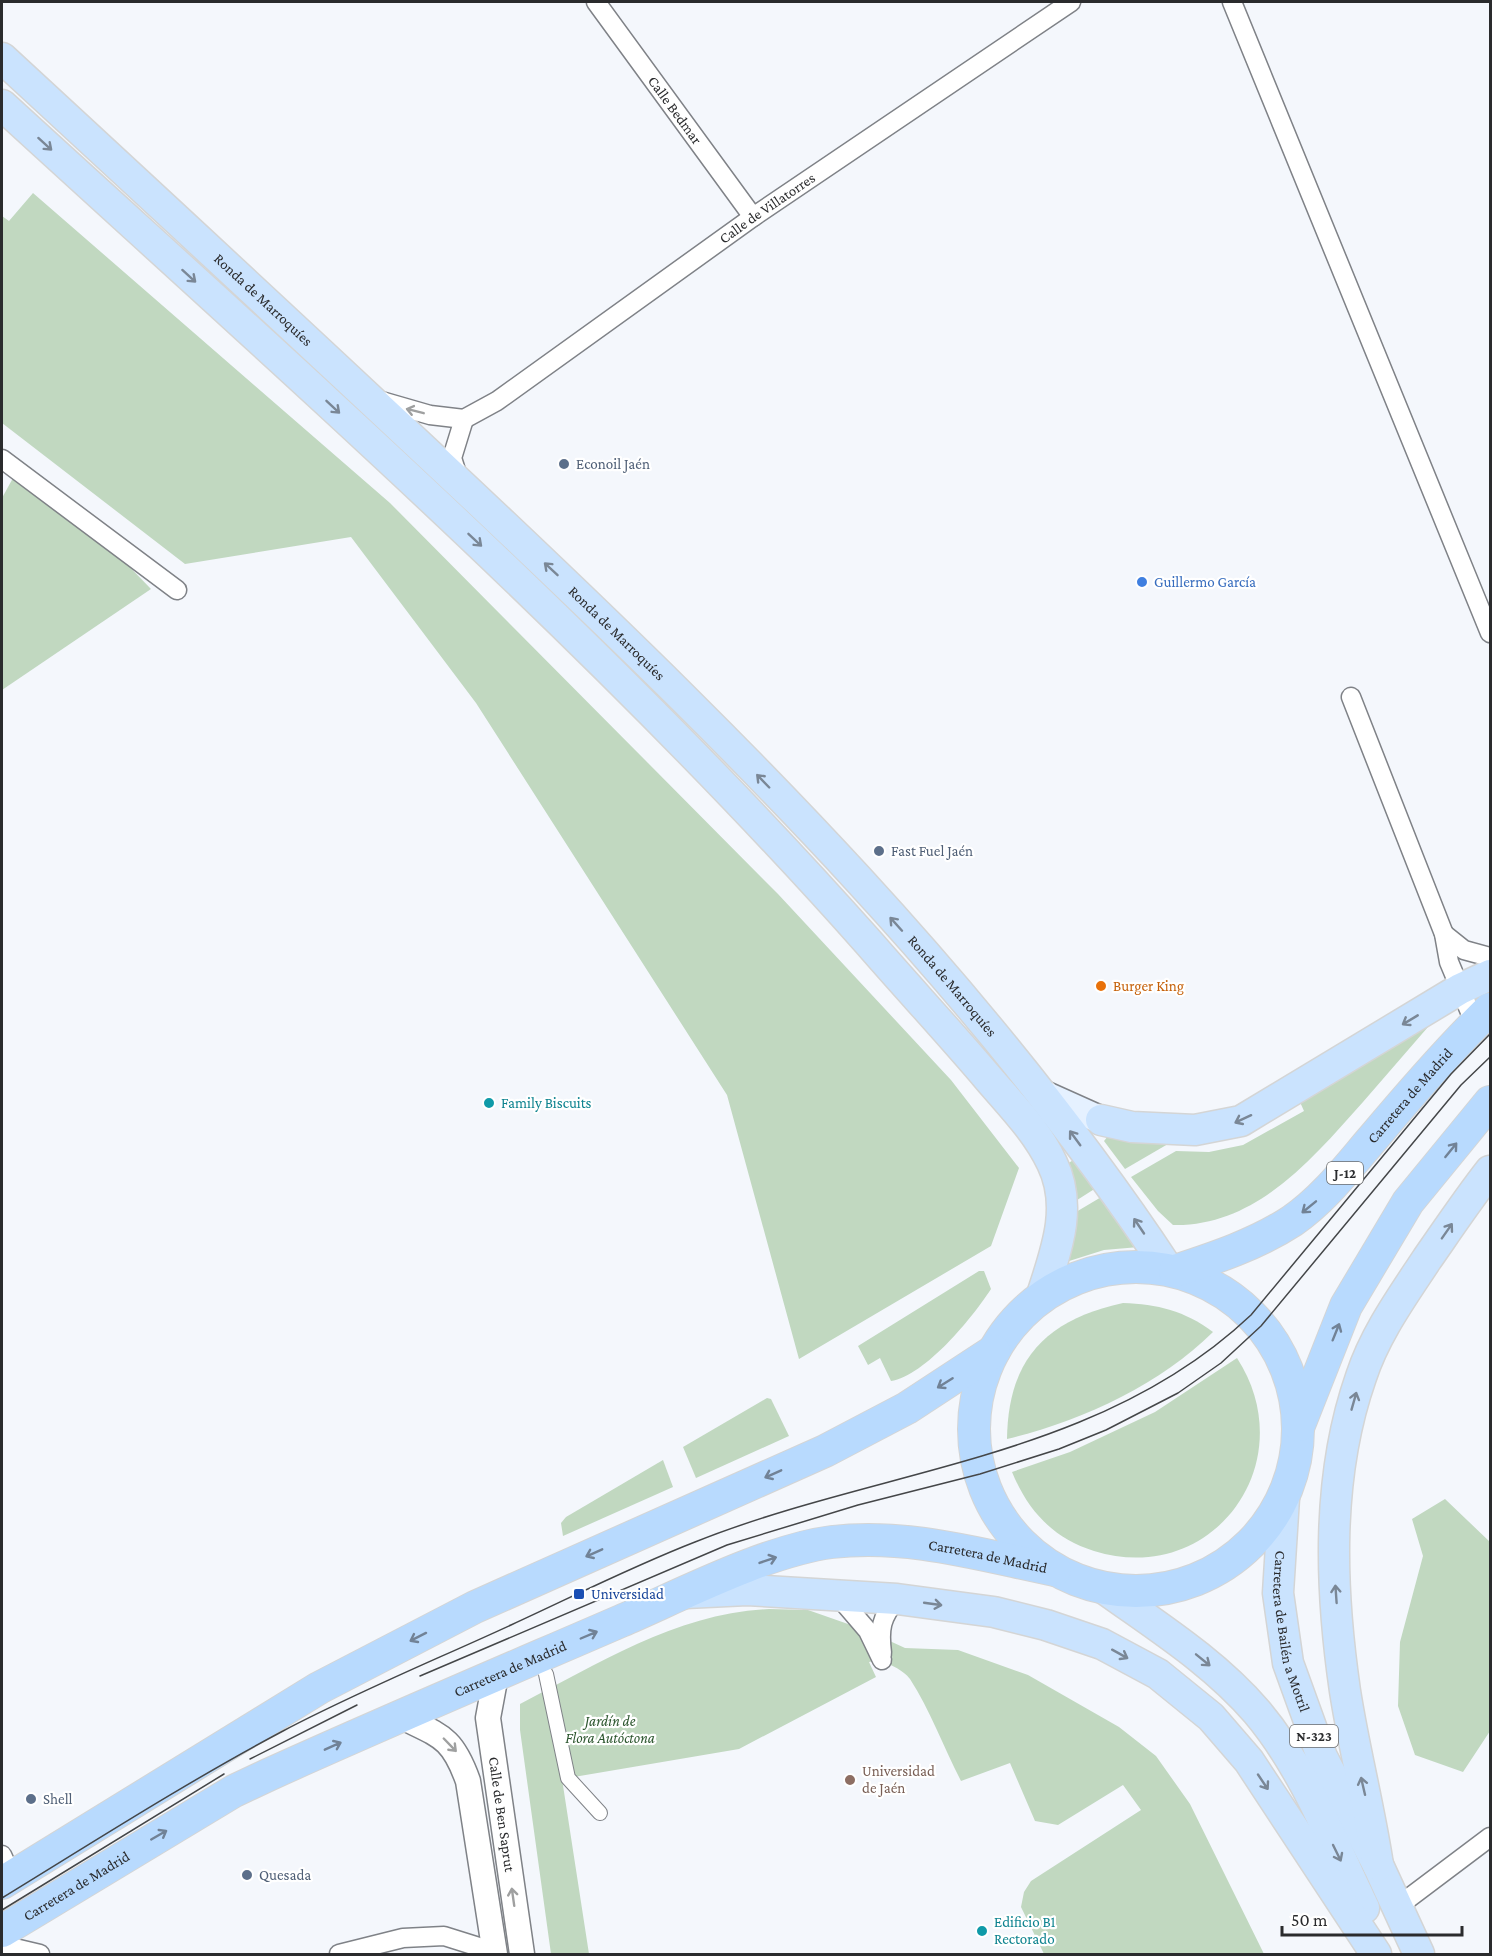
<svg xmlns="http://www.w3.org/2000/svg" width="1492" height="1956" font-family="'Crimson Pro',serif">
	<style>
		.green { fill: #c1d8c0 }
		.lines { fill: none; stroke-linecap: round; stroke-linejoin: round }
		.pedestrian-casing { stroke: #7f8287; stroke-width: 16 }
		.minor-casing { stroke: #7f8287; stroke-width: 21 }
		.tertiary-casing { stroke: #7f8287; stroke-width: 27 }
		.secondary-casing { stroke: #7f8287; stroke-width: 30 }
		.primary-casing { stroke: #d4d5d5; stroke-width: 33 }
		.trunk-casing { stroke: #d4d5d5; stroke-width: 34 }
		.pedestrian { stroke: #fff; stroke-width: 14 }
		.minor { stroke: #fff; stroke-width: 18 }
		.tertiary { stroke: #fff; stroke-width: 24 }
		.secondary { stroke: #e5f1ff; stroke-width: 27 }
		.primary { stroke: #cae3fe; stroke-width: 30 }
		.trunk { stroke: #b8dafe; stroke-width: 32 }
		.tram { stroke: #444648; stroke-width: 1.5 }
		.oneway { stroke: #7a8796 }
		.oneway2 { stroke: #9fa0a0 }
		.oneway3 { stroke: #718296 }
		.service-dot { fill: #5c6f8a; stroke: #fff; stroke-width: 2 }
		.shop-dot { fill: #3f7fe0; stroke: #fff; stroke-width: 2 }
		.food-dot { fill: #e8710a; stroke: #fff; stroke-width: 2 }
		.culture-dot { fill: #0f9aa8; stroke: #fff; stroke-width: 2 }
		.transit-dot { fill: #1a4fb4; stroke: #fff; stroke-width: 2 }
		.education-dot { fill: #8d6e63; stroke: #fff; stroke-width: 2 }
		.labels { text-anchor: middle; stroke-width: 4.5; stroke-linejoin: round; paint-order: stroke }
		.shield { fill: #fff; stroke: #6a6b6c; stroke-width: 1.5 }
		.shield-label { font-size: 14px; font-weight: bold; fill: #2a2b2d }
		.street-label { font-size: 15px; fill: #2a2b2d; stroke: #fff }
		.service-label { font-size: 15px; fill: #4e5e75; stroke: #fff; text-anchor: start }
		.shop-label { font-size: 15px; fill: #366cbe; stroke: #fff; text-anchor: start }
		.food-label { font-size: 15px; fill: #c56008; stroke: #fff; text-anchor: start }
		.culture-label { font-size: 15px; fill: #0d838f; stroke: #fff; text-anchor: start }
		.transit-label { font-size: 15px; fill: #164399; stroke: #fff; text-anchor: start }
		.park-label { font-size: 15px; font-style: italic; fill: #2b552d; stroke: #fff }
		.education-label { font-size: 15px; fill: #785e54; stroke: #fff; text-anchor: start }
	</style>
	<rect width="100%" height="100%" fill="#f4f7fc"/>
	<g class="green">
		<polygon points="33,193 390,503 778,894 951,1080 1019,1168 991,1246 799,1359 727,1095 476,703 351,537 185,564 2,423 2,216 9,221"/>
		<polygon points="13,478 117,554 151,589 2,690 2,498"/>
		<path d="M1441,1012C1415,1042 1389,1072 1363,1102C1313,1158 1256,1227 1173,1225L1158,1211L1131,1177L1176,1151L1209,1152L1243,1145L1304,1111L1300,1102Z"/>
		<polygon points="1108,1136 1168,1144 1125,1169 1104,1141"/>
		<polygon points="1075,1159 1096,1188 1074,1202 1067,1164"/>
		<polygon points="1103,1196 1139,1247 1104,1250 1066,1262 1076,1212"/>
		<path d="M979,1271H984L991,1289C973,1317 925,1376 891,1381L880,1358L868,1365L858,1346Z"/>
		<path d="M1123,1303C1157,1304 1185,1311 1213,1332C1160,1385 1079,1422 1007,1439C1008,1359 1046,1320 1123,1303Z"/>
		<path d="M1237,1358C1304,1461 1214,1588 1094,1551C1053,1538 1028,1511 1012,1472L1070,1452L1155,1412Z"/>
		<polygon points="767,1398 771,1399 789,1436 696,1478 683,1447"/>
		<polygon points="663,1460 673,1487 563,1536 561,1523 566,1517"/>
		<polygon points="1445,1499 1490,1542 1490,1731 1463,1772 1415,1755 1398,1706 1400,1642 1423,1556 1412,1519"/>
		<path d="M769,1609L808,1610L868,1631L905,1648L958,1650L1028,1675L1119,1727L1156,1756L1190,1804L1264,1954H1044L1021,1907L1024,1892L1031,1881L1141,1810L1123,1785L1058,1825L1035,1821L1010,1763L961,1781C944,1748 930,1710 910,1679C903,1669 881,1658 869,1662L876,1677L739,1749L562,1779L589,1954H551L520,1730V1704C600,1663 678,1613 769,1609Z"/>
	</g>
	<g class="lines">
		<defs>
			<polyline id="pedestrian" points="546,1674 568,1778 600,1813"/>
			<g id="minor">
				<path id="s1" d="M596,2L753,217"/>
				<polyline points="1232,2 1490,633"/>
				<path id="s2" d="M378,400L430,415L464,419L497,401L753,217L1071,2"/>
				<polyline points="2,459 177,590"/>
				<polyline points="458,477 452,458 464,419"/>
				<polyline points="1351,697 1444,934 1449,962 1475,1024"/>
				<polyline points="1444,934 1464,950 1490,957"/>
				<polyline points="838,1596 868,1631 882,1660"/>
				<path d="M882,1653C879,1629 881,1617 897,1599"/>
				<polyline points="2,1855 12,1877"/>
				<polyline points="1397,1907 1490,1837"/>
				<polyline points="2,1945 40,1954"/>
				<polyline points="339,1954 403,1938 444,1936 495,1952"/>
			</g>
			<g id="tertiary">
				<path id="s3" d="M496,1675L488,1718L522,1954"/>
				<path d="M400,1716C440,1736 452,1736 468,1781L495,1954"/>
			</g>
			<polyline id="secondary" points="1043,1094 1101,1120"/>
			<g id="primary">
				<path id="s4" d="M2,58C170,213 338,368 504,525C745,753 984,991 1168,1269"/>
				<path d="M2,105C298,376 602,642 869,943C908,988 949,1032 988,1078C1011,1105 1037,1131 1052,1163C1074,1208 1055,1254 1041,1298"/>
				<polyline points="1101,1120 1132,1127 1195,1130 1241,1121 1460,989 1490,975"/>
				<path id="s5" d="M1284,1498L1278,1593L1288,1663L1322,1757L1378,1865L1419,1954"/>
				<path d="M1105,1589C1158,1627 1214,1662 1257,1712C1305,1769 1332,1842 1364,1908"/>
				<polyline points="686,1593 747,1590 897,1599 994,1612 1046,1625 1102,1644 1158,1674 1211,1717 1249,1761 1376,1954"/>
				<path d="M1378,1865C1369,1806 1354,1749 1345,1691C1330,1588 1326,1477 1361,1377C1375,1334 1402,1297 1427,1259C1448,1229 1468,1199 1490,1171"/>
			</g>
			<g id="trunk">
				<circle cx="1136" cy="1429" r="162"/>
				<path id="s6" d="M1175,1271C1215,1258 1257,1244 1292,1221C1325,1198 1348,1167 1374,1137C1411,1093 1449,1049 1490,1009"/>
				<polyline points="1299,1425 1346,1306 1408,1202 1490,1102"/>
				<polyline points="2,1883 319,1688 475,1607 825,1451 907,1408 994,1351"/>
				<path id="s7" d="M2,1931L234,1791L268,1775C385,1722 503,1672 621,1621C681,1595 768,1550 832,1542C908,1533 981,1555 1055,1570"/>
			</g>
		</defs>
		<use href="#pedestrian" class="pedestrian-casing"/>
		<use href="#minor" class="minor-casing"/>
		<use href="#tertiary" class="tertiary-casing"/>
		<use href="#secondary" class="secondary-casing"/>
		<use href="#primary" class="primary-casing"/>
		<use href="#trunk" class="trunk-casing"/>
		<use href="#pedestrian" class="pedestrian"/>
		<use href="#minor" class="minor"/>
		<use href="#tertiary" class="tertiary"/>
		<use href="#secondary" class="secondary"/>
		<use href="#primary" class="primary"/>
		<use href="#trunk" class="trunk"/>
		<g class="tram">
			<polyline points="420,1676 727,1545 858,1505 980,1474 1059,1449 1106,1430 1178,1393 1221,1363 1261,1326 1461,1085 1490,1057"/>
			<polyline points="250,1759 357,1705"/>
			<path d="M2,1898C95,1841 187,1782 283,1731C357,1692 435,1660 511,1625C572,1597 633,1566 695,1542C883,1467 1098,1460 1251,1315L1451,1074L1490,1034"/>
			<polyline points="2,1910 224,1774"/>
		</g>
	</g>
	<defs><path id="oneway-shaft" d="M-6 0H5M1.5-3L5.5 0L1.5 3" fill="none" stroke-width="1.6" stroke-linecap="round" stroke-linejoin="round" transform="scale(1.5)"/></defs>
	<g class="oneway">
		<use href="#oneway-shaft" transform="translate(45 144) rotate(42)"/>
		<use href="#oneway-shaft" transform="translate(189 276) rotate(42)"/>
		<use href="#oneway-shaft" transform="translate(333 407) rotate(43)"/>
		<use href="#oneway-shaft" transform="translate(475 540) rotate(43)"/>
		<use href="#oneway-shaft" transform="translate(551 569) rotate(-137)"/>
		<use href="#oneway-shaft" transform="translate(763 781) rotate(-134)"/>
		<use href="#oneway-shaft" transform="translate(896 924) rotate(-132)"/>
		<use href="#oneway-shaft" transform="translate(1410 1020) rotate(149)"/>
		<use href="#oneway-shaft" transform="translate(1243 1119) rotate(155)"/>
		<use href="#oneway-shaft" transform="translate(1075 1138) rotate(-126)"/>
		<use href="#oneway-shaft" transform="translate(1139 1226) rotate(-124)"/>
		<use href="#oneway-shaft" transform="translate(1447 1231) rotate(-55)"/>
		<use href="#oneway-shaft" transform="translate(1354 1401) rotate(-74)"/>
		<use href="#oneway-shaft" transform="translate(1336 1594) rotate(-94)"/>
		<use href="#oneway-shaft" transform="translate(933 1604) rotate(8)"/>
		<use href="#oneway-shaft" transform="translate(1120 1654) rotate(29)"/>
		<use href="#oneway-shaft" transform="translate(1203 1660) rotate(39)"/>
		<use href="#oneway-shaft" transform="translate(1263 1782) rotate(56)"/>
		<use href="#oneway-shaft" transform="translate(1363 1786) rotate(-103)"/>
		<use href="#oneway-shaft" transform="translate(1337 1853) rotate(64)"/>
	</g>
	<g class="oneway2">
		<use href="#oneway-shaft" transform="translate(415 411) rotate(-166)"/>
		<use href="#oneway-shaft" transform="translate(450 1745) rotate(46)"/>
		<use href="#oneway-shaft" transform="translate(513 1897) rotate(-98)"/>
	</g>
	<g class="oneway3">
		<use href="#oneway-shaft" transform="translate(1451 1150) rotate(-51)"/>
		<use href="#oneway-shaft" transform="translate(1309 1207) rotate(141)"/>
		<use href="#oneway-shaft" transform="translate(1336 1332) rotate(-68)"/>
		<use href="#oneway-shaft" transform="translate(945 1383) rotate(148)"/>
		<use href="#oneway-shaft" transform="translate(773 1474) rotate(156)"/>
		<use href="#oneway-shaft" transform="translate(594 1553) rotate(156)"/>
		<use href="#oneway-shaft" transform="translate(768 1560) rotate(-19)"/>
		<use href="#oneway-shaft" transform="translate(589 1635) rotate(-23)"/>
		<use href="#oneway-shaft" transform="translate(418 1637) rotate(153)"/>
		<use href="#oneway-shaft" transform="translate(333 1746) rotate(-24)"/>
		<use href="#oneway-shaft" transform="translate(159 1835) rotate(-30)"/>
	</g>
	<g class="service-dot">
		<circle cx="564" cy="464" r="6"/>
		<circle cx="879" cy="851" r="6"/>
		<circle cx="31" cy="1799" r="6"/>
		<circle cx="247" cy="1875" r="6"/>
	</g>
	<circle class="shop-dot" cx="1142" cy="582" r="6"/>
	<circle class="food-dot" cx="1101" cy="986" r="6"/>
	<g class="culture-dot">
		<circle cx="489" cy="1103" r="6"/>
		<circle cx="982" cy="1931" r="6"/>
	</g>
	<rect class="transit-dot" x="573" y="1588" width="12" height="12" rx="3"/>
	<circle class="education-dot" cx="850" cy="1780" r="6"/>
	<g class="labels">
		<g class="shield">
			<rect x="1327" y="1162" width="36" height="22" rx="4.5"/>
			<rect x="1290" y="1725" width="48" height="22" rx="4.5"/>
		</g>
		<g class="shield-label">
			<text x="1345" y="1178">J-12</text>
			<text x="1314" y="1741">N-323</text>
		</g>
		<g class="street-label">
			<text dy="5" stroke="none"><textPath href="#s1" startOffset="134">Calle Bedmar</textPath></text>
			<text dy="5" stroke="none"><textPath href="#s2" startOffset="458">Calle de Villatorres</textPath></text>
			<text dy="5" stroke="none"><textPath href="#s4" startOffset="356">Ronda de Marroquíes</textPath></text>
			<text dy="5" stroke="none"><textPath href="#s4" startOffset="842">Ronda de Marroquíes</textPath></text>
			<text dy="5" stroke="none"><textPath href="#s4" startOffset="1329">Ronda de Marroquíes</textPath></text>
			<text dy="5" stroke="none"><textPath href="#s6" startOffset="300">Carretera de Madrid</textPath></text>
			<text dy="5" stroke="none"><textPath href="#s7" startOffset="1077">Carretera de Madrid</textPath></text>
			<text dy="5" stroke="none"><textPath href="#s5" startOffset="135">Carretera de Bailén a Motril</textPath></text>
			<text dy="5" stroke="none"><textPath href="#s7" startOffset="573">Carretera de Madrid</textPath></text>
			<text dy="5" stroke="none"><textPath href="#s3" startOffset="141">Calle de Ben Saprut</textPath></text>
			<text dy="5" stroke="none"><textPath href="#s7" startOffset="87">Carretera de Madrid</textPath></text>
		</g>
		<g class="service-label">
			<text x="576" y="469">Econoil Jaén</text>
			<text x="891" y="856">Fast Fuel Jaén</text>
			<text x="43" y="1804">Shell</text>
			<text x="259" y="1880">Quesada</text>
		</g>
		<g class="shop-label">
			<text x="1154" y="587">Guillermo García</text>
		</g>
		<g class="food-label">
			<text x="1113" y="991">Burger King</text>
		</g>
		<g class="culture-label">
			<text x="501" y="1108">Family Biscuits</text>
			<text x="994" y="1927">Edificio B1<tspan x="994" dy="17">Rectorado</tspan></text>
		</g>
		<g class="transit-label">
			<text x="591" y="1599">Universidad</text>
		</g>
		<g class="park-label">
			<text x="610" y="1726">Jardín de<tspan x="610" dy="17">Flora Autóctona</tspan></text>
		</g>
		<g class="education-label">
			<text x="862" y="1776">Universidad<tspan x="862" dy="17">de Jaén</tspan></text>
		</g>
	</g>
	<rect width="1492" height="1956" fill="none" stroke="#2a2b2d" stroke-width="6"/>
	<path d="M1282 1926v9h180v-9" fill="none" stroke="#2a2b2d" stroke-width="3"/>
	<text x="1291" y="1926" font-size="18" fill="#2a2b2d" stroke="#ffffff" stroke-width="4.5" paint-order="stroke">50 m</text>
</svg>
